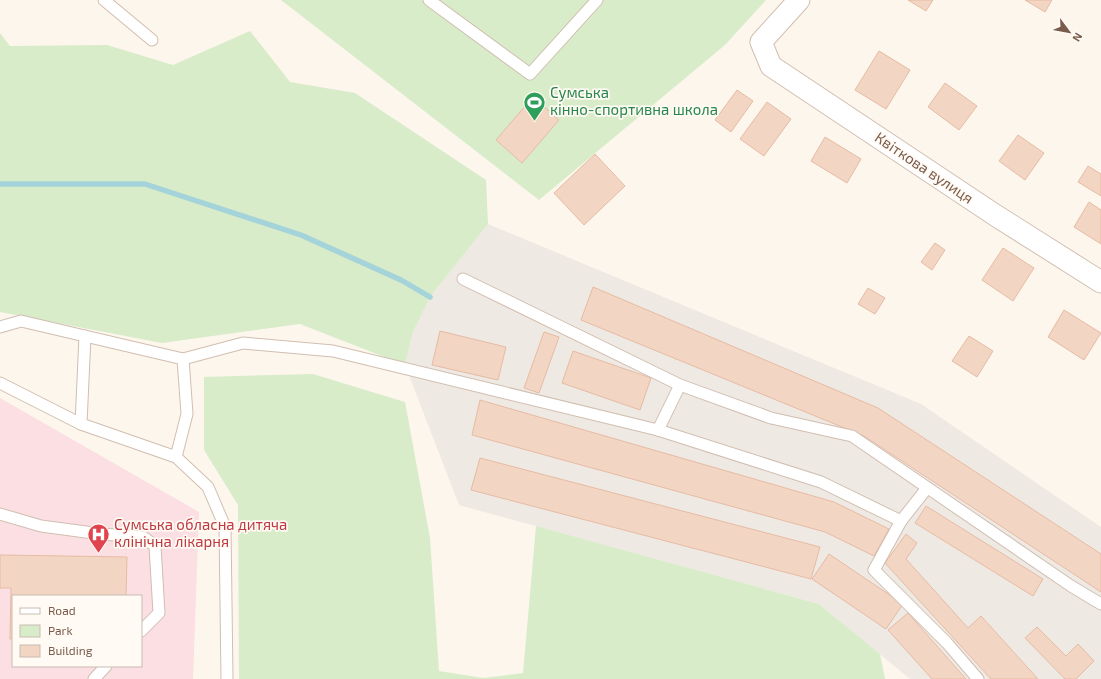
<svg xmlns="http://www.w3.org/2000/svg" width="1101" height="679" font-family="'Exo 2',sans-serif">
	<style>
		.industrial { fill: #efe9e4 }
		.medical { fill: #fbdfe3; fill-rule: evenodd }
		.green { fill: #d8ecc9 }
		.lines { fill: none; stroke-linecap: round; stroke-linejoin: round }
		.stream { stroke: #a5d3da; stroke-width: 5.5 }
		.building { fill: #f3d5c3; stroke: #e6bba3 }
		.service-casing { stroke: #d1beb0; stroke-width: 13 }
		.minor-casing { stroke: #d1beb0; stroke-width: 23 }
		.service { stroke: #fff; stroke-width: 11 }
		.minor { stroke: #fff; stroke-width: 21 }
		.labels { text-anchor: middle; stroke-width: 3.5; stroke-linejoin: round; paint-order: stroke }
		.leisure-label { font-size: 15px; fill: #27864d; stroke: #fffaf3; text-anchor: start }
		.street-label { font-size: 15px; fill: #7a5c4d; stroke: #fffaf3 }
		.health-label { font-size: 15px; fill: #be3a42; stroke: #fffaf3; text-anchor: start }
	</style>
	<rect width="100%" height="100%" fill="#fdf6ec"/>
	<polygon class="industrial" points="488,224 921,404 1101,527 1101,679 910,679 819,604 459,505 405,365 413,332 430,297"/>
	<path class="medical" d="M0,398L199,512L193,679H0ZM13,596H141V666H13Z"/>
	<g class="green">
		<polygon points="281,0 766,0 725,45 539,200"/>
		<polygon points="250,31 290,82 355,93 486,180 488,224 430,297 413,332 405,365 300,324 162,343 0,312 0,33 10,46 107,45 173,65"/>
		<polygon points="313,374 405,402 430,538 439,671 483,678 523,673 536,526 819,604 880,654 885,679 239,679 238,505 204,450 204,377"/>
	</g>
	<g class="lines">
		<polyline class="stream" points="0,184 145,184 301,235 401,280 430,297"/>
	</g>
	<g class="building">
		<polygon points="908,0 933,0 926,11"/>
		<polygon points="1025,0 1052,0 1045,12"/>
		<polygon points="879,51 910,70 886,109 855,90"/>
		<polygon points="945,83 977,106 959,130 928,107"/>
		<polygon points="737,90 753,101 731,132 715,120"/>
		<polygon points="533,97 559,120 522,163 496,140"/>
		<polygon points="767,102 791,119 764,156 740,139"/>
		<polygon points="1018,135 1044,153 1025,180 999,161"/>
		<polygon points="825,137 861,159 847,183 811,161"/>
		<polygon points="595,154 625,186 584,225 554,193"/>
		<polygon points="1088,166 1101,174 1101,196 1078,182"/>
		<polygon points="1089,202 1101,210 1101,244 1074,227"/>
		<polygon points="935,243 945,250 932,270 921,262"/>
		<polygon points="1003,248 1034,268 1013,301 982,280"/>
		<polygon points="593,287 878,408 1101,554 1101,592 864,436 581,320"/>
		<polygon points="868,288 885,298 875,314 858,304"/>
		<polygon points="1064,310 1101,333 1084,360 1048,337"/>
		<polygon points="440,331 506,347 498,380 432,365"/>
		<polygon points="544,332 559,337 539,393 524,388"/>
		<polygon points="969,336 993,351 977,377 952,361"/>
		<polygon points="573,351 651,378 640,410 562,383"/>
		<polygon points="480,400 834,502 889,529 874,556 825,532 472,435"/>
		<polygon points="480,458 820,547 811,579 471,490"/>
		<polygon points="926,506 1043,579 1033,596 915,523"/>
		<polygon points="906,534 917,543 906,559 968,628 981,616 1038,679 991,679 885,563"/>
		<polygon points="829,554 903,604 886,629 812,579"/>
		<polygon points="0,555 127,557 126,596 13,596 13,639 10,639 11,588 0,588"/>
		<polygon points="908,613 966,679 932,679 888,630"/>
		<polygon points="1037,627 1066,656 1078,644 1094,661 1076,679 1065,679 1025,638"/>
	</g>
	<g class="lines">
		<defs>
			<g id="service">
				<polyline points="104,0 152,40"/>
				<polyline points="429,0 530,74 597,0"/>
				<polyline points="463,279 680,385"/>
				<polyline points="0,327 21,321 183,359"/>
				<polyline points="0,383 81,424 176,457 187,414 183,359 243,343 333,351 658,430 821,482 901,521 874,570 947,643 978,679"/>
				<polyline points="81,424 85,336"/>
				<polyline points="658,430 680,385 771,418 852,436 1071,586 1101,604"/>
				<polyline points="176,457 208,487 225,527 227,679"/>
				<polyline points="0,514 41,526 101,534 143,537 155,546 159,613 141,631"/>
				<polyline points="901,521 927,488"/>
				<polyline points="94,679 106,666"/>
			</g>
			<polyline id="minor" points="799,0 761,42 771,66 995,215 1101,282"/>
		</defs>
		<use href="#service" class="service-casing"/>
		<use href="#minor" class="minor-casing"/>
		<use href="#service" class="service"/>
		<use href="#minor" class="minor"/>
	</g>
	<defs>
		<symbol id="stadium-pin" viewBox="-11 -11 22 30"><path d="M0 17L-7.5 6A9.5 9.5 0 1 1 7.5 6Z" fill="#2e9e5b" stroke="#fffaf3"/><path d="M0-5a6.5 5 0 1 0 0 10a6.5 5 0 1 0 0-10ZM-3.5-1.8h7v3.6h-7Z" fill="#fff"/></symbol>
		<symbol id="hospital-pin" viewBox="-11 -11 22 30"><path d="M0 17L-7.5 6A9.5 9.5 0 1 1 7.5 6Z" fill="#e0444e" stroke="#fffaf3"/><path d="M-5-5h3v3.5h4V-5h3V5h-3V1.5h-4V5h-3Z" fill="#fff"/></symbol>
	</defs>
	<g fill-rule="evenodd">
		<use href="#stadium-pin" x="522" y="90" width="25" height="34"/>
		<use href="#hospital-pin" x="86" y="522" width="25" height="34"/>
	</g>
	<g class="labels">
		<g class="leisure-label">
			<text x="550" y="98">Сумська<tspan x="550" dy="17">кінно-спортивна школа</tspan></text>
		</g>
		<g class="street-label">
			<text transform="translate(924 168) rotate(34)" y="5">Квіткова вулиця</text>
		</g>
		<g class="health-label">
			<text x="114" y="530">Сумська обласна дитяча<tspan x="114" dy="17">клінічна лікарня</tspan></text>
		</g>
	</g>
	<rect x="12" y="595" width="130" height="72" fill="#fffaf3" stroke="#cabbb1"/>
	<rect x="20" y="608" width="20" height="6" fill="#ffffff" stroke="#cabbb1"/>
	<text x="48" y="615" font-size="12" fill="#7a5c4d">Road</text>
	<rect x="20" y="625" width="20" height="12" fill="#d8ecc9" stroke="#cabbb1"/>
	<text x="48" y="635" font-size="12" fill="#7a5c4d">Park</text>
	<rect x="20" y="645" width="20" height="12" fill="#f3d5c3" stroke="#cabbb1"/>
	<text x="48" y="655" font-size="12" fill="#7a5c4d">Building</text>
	<g transform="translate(1069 32) rotate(122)" stroke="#fffaf3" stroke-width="3" paint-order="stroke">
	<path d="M0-3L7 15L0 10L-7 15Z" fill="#7a5c4d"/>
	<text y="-6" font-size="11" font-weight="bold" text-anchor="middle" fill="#7a5c4d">N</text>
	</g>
</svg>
